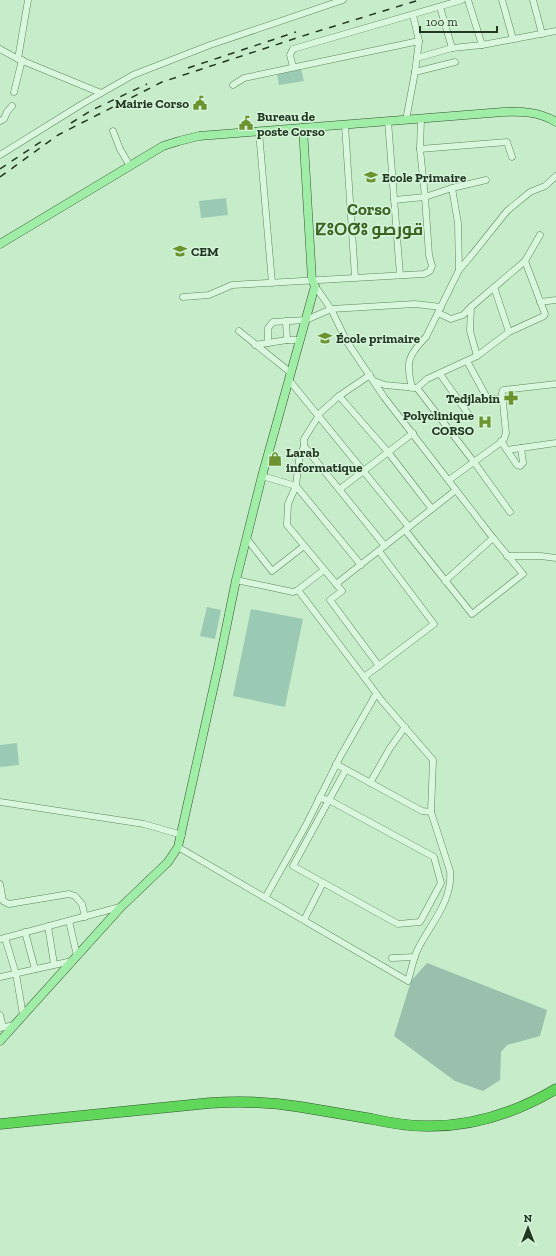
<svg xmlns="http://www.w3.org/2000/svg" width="556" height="1256" font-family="'Zilla Slab',Cairo,'Noto Sans Tifinagh',serif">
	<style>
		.green { fill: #9acab3 }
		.cemetery { fill: #99bfad }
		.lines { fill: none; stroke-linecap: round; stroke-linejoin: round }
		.minor-casing { stroke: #5f875c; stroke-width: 7 }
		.major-casing { stroke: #355530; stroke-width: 9 }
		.highway-casing { stroke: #355530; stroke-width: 11 }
		.minor { stroke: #d9f7dc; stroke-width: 6 }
		.major { stroke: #a0eda7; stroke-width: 8 }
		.highway { stroke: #60d75b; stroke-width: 10 }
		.rail { stroke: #223820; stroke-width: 1.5; stroke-dasharray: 7 7; stroke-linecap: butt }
		.labels { text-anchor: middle; stroke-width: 3; stroke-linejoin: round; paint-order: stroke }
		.poi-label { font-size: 13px; font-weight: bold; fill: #223820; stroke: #d5f4d9; text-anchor: start }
		.district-label { font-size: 17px; font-weight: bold; fill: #3a6221; stroke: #d5f4d9 }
	</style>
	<rect width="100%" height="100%" fill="#c6ecca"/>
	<g class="green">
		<polygon points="301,69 304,81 279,85 277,73"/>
		<polygon points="226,198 228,215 201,218 199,201"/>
		<polygon points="207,607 221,610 215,639 200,636"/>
		<polygon points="251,609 303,619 285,707 233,696"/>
		<polygon points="17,743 19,765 0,767 0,745"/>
	</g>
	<polygon class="cemetery" points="427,963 547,1010 540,1036 507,1045 501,1052 500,1080 483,1091 455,1081 394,1036 411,981"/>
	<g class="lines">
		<defs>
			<g id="minor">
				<polyline points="28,0 18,59 101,93"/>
				<polyline points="468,0 482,45"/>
				<polyline points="502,0 513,39"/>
				<polyline points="533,0 542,34"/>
				<polyline points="440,7 452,48"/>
				<polyline points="413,15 419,41"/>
				<polyline points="0,49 18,59"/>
				<polyline points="417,58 452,48 482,45 556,31"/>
				<polyline points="293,67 290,55 293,49 462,0"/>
				<polyline points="415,72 455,62"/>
				<polyline points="233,85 244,78 419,41 415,72 406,120"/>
				<polyline points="14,92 22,60"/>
				<polyline points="0,121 4,119 7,112 12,106"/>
				<polyline points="388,121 400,275"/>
				<polyline points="345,125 355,277"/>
				<polyline points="113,131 120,149 130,166"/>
				<polyline points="259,132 272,283"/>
				<polyline points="420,149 507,142 512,157"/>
				<polyline points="0,155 82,104 133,75 210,45 343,0"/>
				<polyline points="394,200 425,197 452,188"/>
				<polyline points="459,270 458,223 452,188 486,180"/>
				<polyline points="315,286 331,309 347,342 384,397 493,538 445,581"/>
				<polyline points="494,287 509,332"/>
				<polyline points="183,297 209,295 232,285 424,274 430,271 432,266 429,255 425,197 420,149 421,119"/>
				<polyline points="540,302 556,300"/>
				<polyline points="438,313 451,319 463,315 471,307"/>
				<polyline points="286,321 287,340"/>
				<polyline points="239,331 291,373"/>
				<polyline points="268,343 268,328 273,322 306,320 331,309 415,304 441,307"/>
				<polyline points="255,345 287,340 300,340"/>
				<polyline points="477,356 470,331 471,307 525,261 540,235"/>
				<polyline points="467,361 486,396 493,399 502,398"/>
				<polyline points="440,374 469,415"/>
				<polyline points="370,375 339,396 321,412 304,439 304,446 299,460 296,486 288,504 287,525 342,591 330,600 379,666"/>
				<polyline points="289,380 409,527"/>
				<polyline points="374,381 385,385 417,388 427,379 477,356 509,332 544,316 545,314 525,261"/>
				<path d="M412,388C406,363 407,356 426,337L459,270L471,256L507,211L530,192L545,186L556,176"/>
				<polyline points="417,388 474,462 510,512"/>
				<polyline points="339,396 388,452 432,509"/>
				<polyline points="501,441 517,465 520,466 523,463 521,448"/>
				<polyline points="304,446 385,546"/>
				<polyline points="507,450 556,443"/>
				<polyline points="262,476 296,486 361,565"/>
				<polyline points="449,480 500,443 504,439 506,433 502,393 503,390 556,384"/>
				<polyline points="340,489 413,433"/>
				<polyline points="405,530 472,614 523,574 493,538"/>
				<polyline points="247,539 272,571 304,546"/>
				<polyline points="507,556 541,556 556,558"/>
				<polyline points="236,580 293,592 298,590 324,570"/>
				<polyline points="336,584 456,490"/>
				<polyline points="298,590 364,677 434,624 379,551"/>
				<polyline points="336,764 422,811 431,812"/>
				<polyline points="370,783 390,748 405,727"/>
				<polyline points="319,798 329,800 344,773"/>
				<polygon points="329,800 434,857 441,883 420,922 398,924 293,866"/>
				<polyline points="0,802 144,824 182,835"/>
				<path d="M178,847L408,981C411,971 413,960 417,951C429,925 453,902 450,871L431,812L433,760L382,701L364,677"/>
				<polyline points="0,884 3,901 9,904 69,894 75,896 82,904 85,917"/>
				<polyline points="265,898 306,825 340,757 376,694"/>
				<polyline points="304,920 323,883"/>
				<polyline points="69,921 77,956"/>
				<polyline points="48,926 54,964"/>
				<polyline points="25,932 35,969"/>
				<polyline points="5,938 16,974 23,1015"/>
				<polyline points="0,939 120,907"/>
				<polyline points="392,958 415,957"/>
				<polyline points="0,977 72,961"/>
				<polyline points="0,1015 3,1027"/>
				<polyline points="0,1028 14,1025"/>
			</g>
			<g id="major">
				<path d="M0,244L163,146L179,141L199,136L503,112C522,111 540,112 556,122"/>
				<polyline points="0,1041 121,907 168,862 178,847 219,663 236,580 262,476 315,286 312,280 303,128"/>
			</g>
			<path id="highway" d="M0,1124L210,1103C240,1101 271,1102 301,1107C325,1111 348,1115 372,1119C390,1123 408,1126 426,1126C472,1127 517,1112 556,1089"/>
		</defs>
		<use href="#minor" class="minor-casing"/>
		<use href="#major" class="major-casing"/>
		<use href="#highway" class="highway-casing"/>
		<use href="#minor" class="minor"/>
		<use href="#major" class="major"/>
		<use href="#highway" class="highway"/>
		<g class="rail">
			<polyline points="188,68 296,32"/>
			<polyline points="71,123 92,110 147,84"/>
			<polyline points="0,169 42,141"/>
			<polyline points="0,177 58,135 162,82 312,33 419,0"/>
		</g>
	</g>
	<defs>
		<symbol id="civic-bare" viewBox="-9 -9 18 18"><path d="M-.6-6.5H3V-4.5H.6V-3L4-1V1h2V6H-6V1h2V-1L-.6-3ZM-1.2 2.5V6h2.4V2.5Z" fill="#6c932f" stroke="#d5f4d9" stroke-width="2.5" paint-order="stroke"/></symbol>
		<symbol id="school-bare" viewBox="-9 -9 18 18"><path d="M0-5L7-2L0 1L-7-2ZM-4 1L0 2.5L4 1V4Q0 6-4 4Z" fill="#6c932f" stroke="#d5f4d9" stroke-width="2.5" paint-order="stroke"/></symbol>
		<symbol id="pharmacy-bare" viewBox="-9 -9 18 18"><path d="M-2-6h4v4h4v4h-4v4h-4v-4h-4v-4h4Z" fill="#6c932f" stroke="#d5f4d9" stroke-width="2.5" paint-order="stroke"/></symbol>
		<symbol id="hospital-bare" viewBox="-9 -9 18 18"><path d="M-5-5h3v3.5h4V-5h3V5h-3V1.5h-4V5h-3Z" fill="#6c932f" stroke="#d5f4d9" stroke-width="2.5" paint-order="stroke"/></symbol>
		<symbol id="shop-bare" viewBox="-9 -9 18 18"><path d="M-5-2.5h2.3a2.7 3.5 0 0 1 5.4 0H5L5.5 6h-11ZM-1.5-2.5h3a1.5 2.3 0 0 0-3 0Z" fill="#6c932f" stroke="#d5f4d9" stroke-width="2.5" paint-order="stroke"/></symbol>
	</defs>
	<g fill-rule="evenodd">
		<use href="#civic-bare" x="190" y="93" width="20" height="20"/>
		<use href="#civic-bare" x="236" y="113" width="20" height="20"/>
		<use href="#school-bare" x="361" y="167" width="20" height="20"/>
		<use href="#school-bare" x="170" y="241" width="20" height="20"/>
		<use href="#school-bare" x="315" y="328" width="20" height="20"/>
		<use href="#pharmacy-bare" x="501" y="388" width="20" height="20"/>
		<use href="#hospital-bare" x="475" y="412" width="20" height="20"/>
		<use href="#shop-bare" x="265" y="449" width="20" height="20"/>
	</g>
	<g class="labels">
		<g class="poi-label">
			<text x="189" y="108" text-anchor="end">Mairie Corso</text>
			<text x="257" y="121">Bureau de<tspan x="257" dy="15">poste Corso</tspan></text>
			<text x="382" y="182">Ecole Primaire</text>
			<text x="191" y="256">CEM</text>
			<text x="336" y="343">École primaire</text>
			<text x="500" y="403" text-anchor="end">Tedjlabin</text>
			<text x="474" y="420" text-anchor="end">Polyclinique<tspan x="474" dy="15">CORSO</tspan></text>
			<text x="286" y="457">Larab<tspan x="286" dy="15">informatique</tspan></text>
		</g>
		<g class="district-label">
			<text x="369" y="215">Corso<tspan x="369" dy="20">ⵇⵓⵔⵚⵓ قورصو</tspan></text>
		</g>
	</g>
	<g transform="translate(528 1228)" stroke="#d5f4d9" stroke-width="3" paint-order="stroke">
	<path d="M0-3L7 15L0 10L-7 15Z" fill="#223820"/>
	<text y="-6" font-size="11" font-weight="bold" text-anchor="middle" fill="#223820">N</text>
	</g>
	<path d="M420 26v6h77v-6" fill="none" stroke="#223820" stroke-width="2"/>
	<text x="426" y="26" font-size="12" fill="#223820" stroke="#d5f4d9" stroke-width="3" paint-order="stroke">100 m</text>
</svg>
